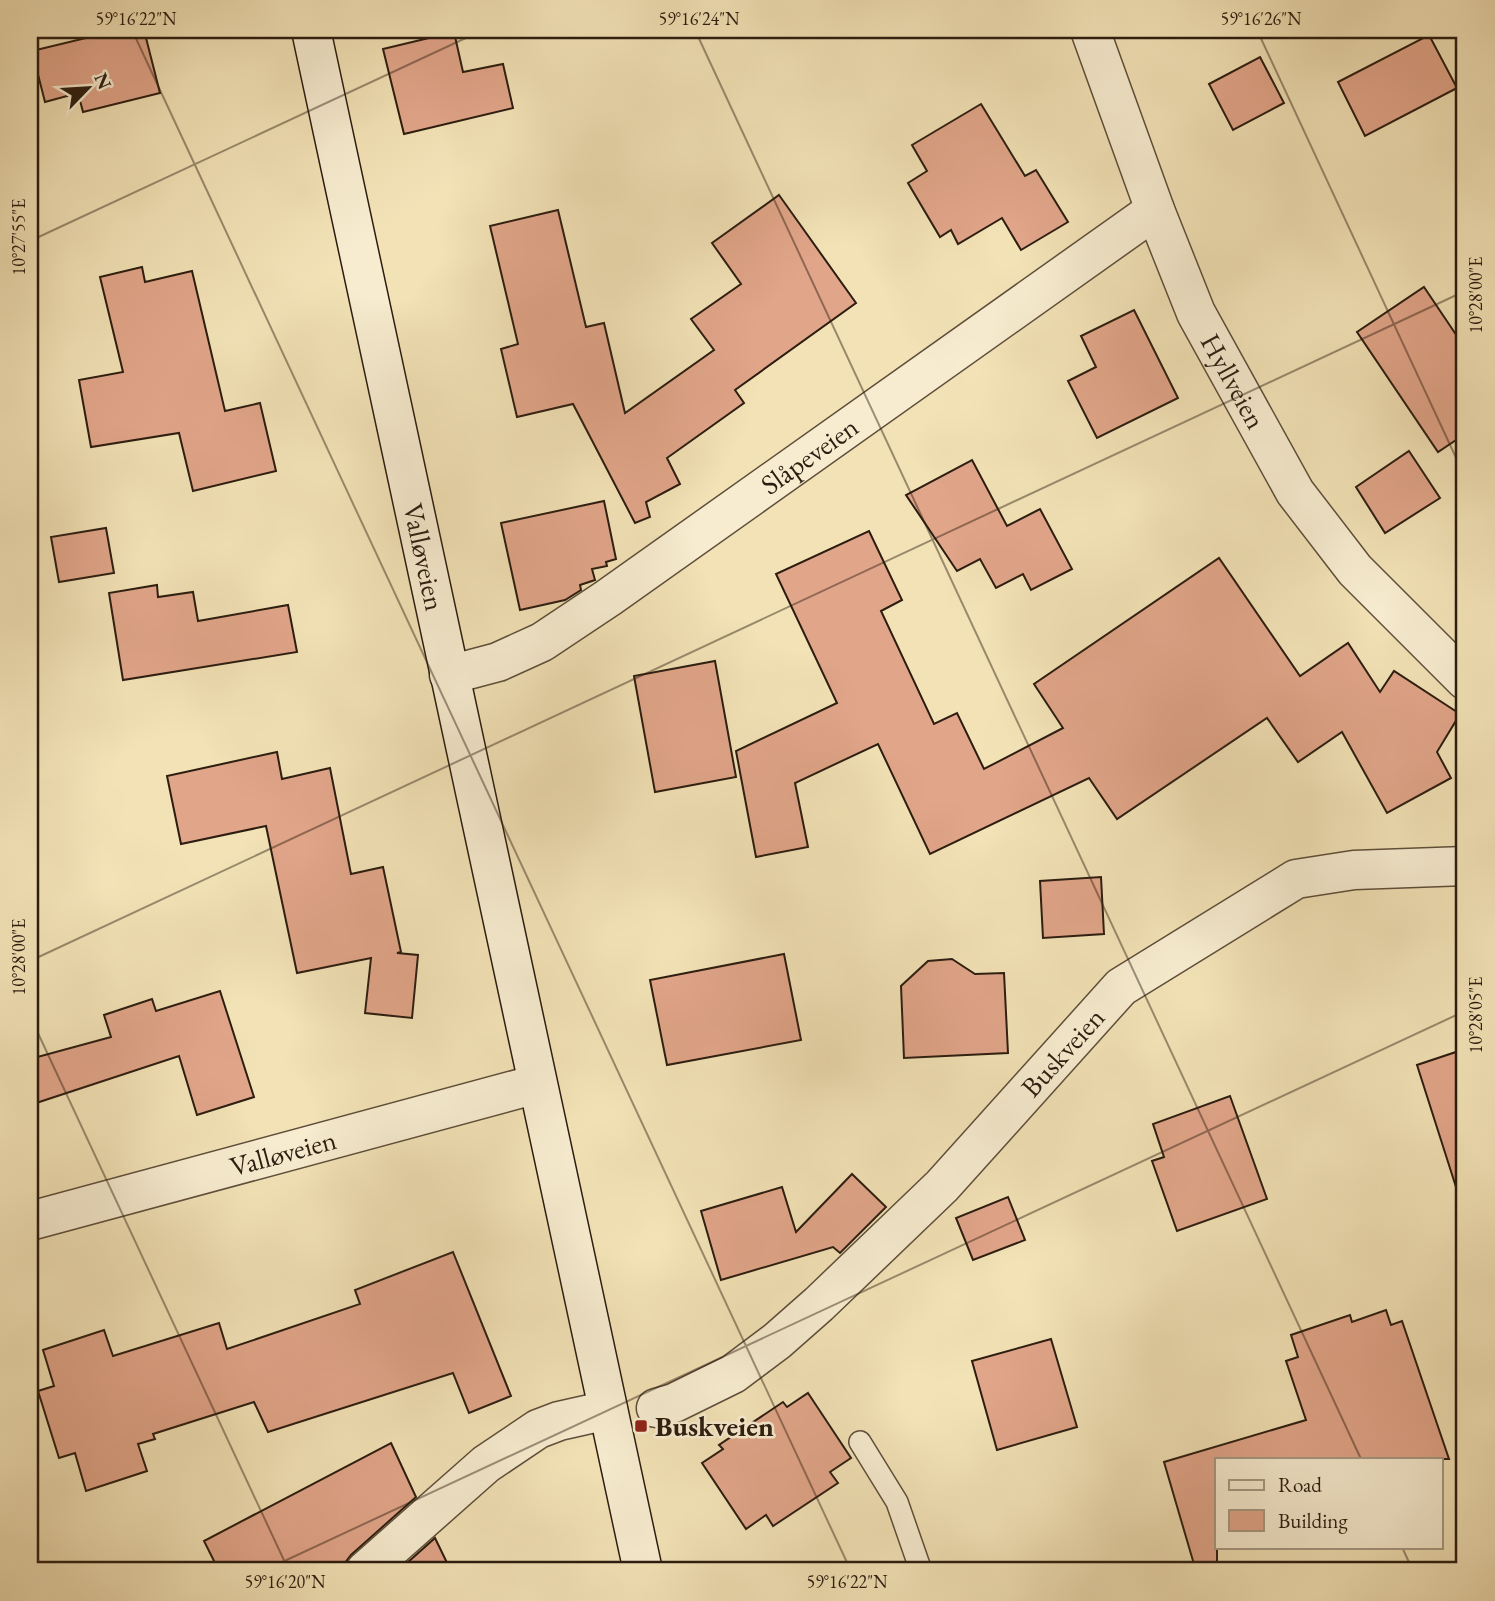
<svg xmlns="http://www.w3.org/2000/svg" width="1495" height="1601" font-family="'EB Garamond',serif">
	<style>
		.building { fill: #e1a589; stroke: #2c1d10; stroke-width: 2 }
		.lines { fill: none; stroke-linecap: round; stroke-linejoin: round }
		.lane-casing { stroke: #5e4e3a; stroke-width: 24 }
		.street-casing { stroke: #5e4e3a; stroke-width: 41 }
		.secondary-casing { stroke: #2c1d10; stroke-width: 41 }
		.lane { stroke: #f7ecd0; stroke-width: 21 }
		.street { stroke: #f7ecd0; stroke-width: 38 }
		.secondary { stroke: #f7ecd0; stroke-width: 38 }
		.ticks { fill: none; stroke: #2c1d10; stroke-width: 2; stroke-opacity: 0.45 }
		.poi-dot { fill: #8f2418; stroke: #f7ecd0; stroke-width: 2.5 }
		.labels { text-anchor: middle; stroke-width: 5; stroke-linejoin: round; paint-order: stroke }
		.street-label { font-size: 28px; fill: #2c1d10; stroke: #f7ecd0 }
		.poi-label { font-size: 28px; font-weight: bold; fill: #2c1d10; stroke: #f7ecd0; text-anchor: start }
		.neatline { fill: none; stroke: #2c1d10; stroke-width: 2.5 }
		.ticks-label { font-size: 18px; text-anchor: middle; fill: #2c1d10 }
	</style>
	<rect width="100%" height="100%" fill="#f2e2b6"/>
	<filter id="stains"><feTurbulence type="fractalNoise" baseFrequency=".00286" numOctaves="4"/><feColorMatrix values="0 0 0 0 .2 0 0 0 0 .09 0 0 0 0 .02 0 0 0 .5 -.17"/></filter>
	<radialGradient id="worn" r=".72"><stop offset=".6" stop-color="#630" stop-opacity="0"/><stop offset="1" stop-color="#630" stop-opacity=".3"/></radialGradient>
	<g class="building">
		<polygon points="119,30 144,30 160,93 83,112 78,93 45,102 32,51"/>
		<polygon points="454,32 463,72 503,64 513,108 404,134 383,49"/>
		<polygon points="1429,35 1457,88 1365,136 1338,82"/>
		<polygon points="1260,57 1284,103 1233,130 1209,84"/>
		<polygon points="981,104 1025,176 1036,170 1068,222 1021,250 1002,218 958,244 951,230 940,237 908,183 927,171 912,145"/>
		<polygon points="779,195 856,303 735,390 744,403 667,458 680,484 646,502 650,517 635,523 573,404 517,417 501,349 518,344 490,226 558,210 586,327 604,323 625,413 714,350 691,319 741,284 712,243"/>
		<polygon points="142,267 145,282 192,271 225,411 260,403 276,471 193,491 179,433 91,447 79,380 123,372 100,277"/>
		<polygon points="1424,287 1465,348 1465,434 1438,452 1357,332"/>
		<polygon points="1134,310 1178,398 1097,438 1068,381 1096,367 1081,336"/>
		<polygon points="1409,451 1440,498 1385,533 1356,487"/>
		<polygon points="972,460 1007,526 1040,509 1072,569 1031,590 1023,574 996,588 980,559 957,571 906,495"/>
		<polygon points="604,501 616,559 606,562 607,566 592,569 595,580 580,585 581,590 565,600 520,610 501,523"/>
		<polygon points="106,528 114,573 59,582 51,537"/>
		<polygon points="869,531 902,600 881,611 934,724 957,713 984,769 1063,728 1034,684 1219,558 1300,676 1348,643 1380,692 1394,671 1460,714 1437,752 1451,778 1387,813 1342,732 1298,762 1267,718 1117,819 1089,778 930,854 878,744 795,783 808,847 756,857 736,751 837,703 776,574"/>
		<polygon points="157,585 158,597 193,592 198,621 288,605 297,652 123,680 109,593"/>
		<polygon points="715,661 736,777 655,792 634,676"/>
		<polygon points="277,752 282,779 330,768 351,874 383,867 401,952 397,953 418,955 412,1018 365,1013 371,958 297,973 266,826 181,844 167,776"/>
		<polygon points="1101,877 1104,934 1043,938 1040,881"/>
		<polygon points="784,954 801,1040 667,1065 650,980"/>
		<polygon points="952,959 975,974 1004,973 1008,1053 904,1058 901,986 928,961"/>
		<polygon points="220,991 254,1097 197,1115 179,1056 30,1105 30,1059 111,1037 104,1015 152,999 156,1011"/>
		<polygon points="1465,1049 1465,1186 1456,1187 1417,1065"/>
		<polygon points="1230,1096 1267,1199 1177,1231 1152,1161 1164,1157 1153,1124"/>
		<polygon points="852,1174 886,1207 840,1253 833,1247 721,1280 701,1211 782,1187 796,1232"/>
		<polygon points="1008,1197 1025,1240 973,1260 956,1218"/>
		<polygon points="453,1252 511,1396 469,1413 453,1373 268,1432 254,1402 153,1434 155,1439 138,1444 147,1471 86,1491 75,1453 59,1458 38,1391 54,1386 43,1350 104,1330 113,1356 219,1323 227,1349 360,1304 355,1290"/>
		<polygon points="1386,1310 1391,1325 1402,1321 1449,1459 1217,1459 1217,1571 1196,1571 1164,1462 1306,1420 1286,1361 1298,1357 1291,1335 1350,1315 1352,1322"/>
		<polygon points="1051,1339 1077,1427 997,1450 972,1361"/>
		<polygon points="808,1393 851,1458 830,1472 838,1483 773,1526 766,1515 746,1529 702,1463 723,1449 719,1445 783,1402 787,1407"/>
		<polygon points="391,1443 416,1497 351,1555 345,1563 344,1571 219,1571 204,1541"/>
		<polygon points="435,1538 451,1571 398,1571"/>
	</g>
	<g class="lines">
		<defs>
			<polyline id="lane" points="860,1442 897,1502 921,1571"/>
			<g id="street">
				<path id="s1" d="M1090,30L1155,210L1196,313L1295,492L1355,570L1465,680"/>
				<path id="s2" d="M449,675L498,662L542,642L608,598L1155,210"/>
				<path id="s3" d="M30,1221L537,1084"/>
				<path id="s4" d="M656,1408L674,1403L733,1374L777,1341L819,1304L942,1186L1121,987L1296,879L1354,870L1465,866"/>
				<polyline points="365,1571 486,1464 538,1429 559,1421 608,1410"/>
			</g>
			<g id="secondary">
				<path id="s5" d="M311,30L643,1571"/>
			</g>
		</defs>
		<use href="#lane" class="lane-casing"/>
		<use href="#street" class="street-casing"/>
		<use href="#secondary" class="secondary-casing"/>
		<use href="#lane" class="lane"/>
		<use href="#street" class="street"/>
		<use href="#secondary" class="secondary"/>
	</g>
	<path class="ticks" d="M132,30L851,1571M695,30L1361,1459M1257,30L1465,477M30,241L483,30M30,961L1465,291M30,1016L289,1571M1402,1547L1413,1571M263,1571L1465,1011"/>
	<rect class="poi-dot" x="634" y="1419" width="14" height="14" rx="3.5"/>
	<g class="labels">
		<g class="street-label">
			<text dy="10" stroke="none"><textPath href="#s1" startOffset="380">Hyllveien</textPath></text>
			<text dy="10" stroke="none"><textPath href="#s2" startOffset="425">Slåpeveien</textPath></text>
			<text dy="10" stroke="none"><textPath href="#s5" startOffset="539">Valløveien</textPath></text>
			<text dy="10" stroke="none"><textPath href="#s4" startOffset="546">Buskveien</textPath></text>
			<text dy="10" stroke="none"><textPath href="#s3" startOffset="262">Valløveien</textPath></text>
		</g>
		<g class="poi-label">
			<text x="655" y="1436">Buskveien</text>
		</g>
	</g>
	<rect width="1495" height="1601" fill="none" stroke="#f2e2b6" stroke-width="77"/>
	<rect x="1215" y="1458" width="228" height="91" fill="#f7ecd0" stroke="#a69983" stroke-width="2"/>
	<rect x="1229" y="1480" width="35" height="10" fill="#f7ecd0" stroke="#a69983" stroke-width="2"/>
	<text x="1278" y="1492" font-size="21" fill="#2c1d10">Road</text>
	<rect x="1229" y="1510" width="35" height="21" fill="#e1a589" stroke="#a69983" stroke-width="2"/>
	<text x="1278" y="1528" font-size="21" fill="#2c1d10">Building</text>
	<g transform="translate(88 88) rotate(65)" stroke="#f7ecd0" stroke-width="5" paint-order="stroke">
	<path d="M0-5L12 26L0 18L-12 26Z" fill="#2c1d10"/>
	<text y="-10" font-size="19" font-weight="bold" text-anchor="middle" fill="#2c1d10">N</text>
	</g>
	<rect x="38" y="38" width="1418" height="1524" class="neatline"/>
	<g class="ticks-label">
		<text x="136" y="25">59°16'22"N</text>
		<text x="699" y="25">59°16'24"N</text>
		<text x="1261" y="25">59°16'26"N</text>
		<text transform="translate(19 237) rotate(-90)" y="6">10°27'55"E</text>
		<text transform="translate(1476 295) rotate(-90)" y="6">10°28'00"E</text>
		<text transform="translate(19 957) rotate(-90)" y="6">10°28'00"E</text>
		<text transform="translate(1476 1015) rotate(-90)" y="6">10°28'05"E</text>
		<text x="285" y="1588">59°16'20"N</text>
		<text x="847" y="1588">59°16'22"N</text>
	</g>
	<rect width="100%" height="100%" filter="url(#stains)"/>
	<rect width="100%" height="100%" fill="url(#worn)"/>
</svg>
